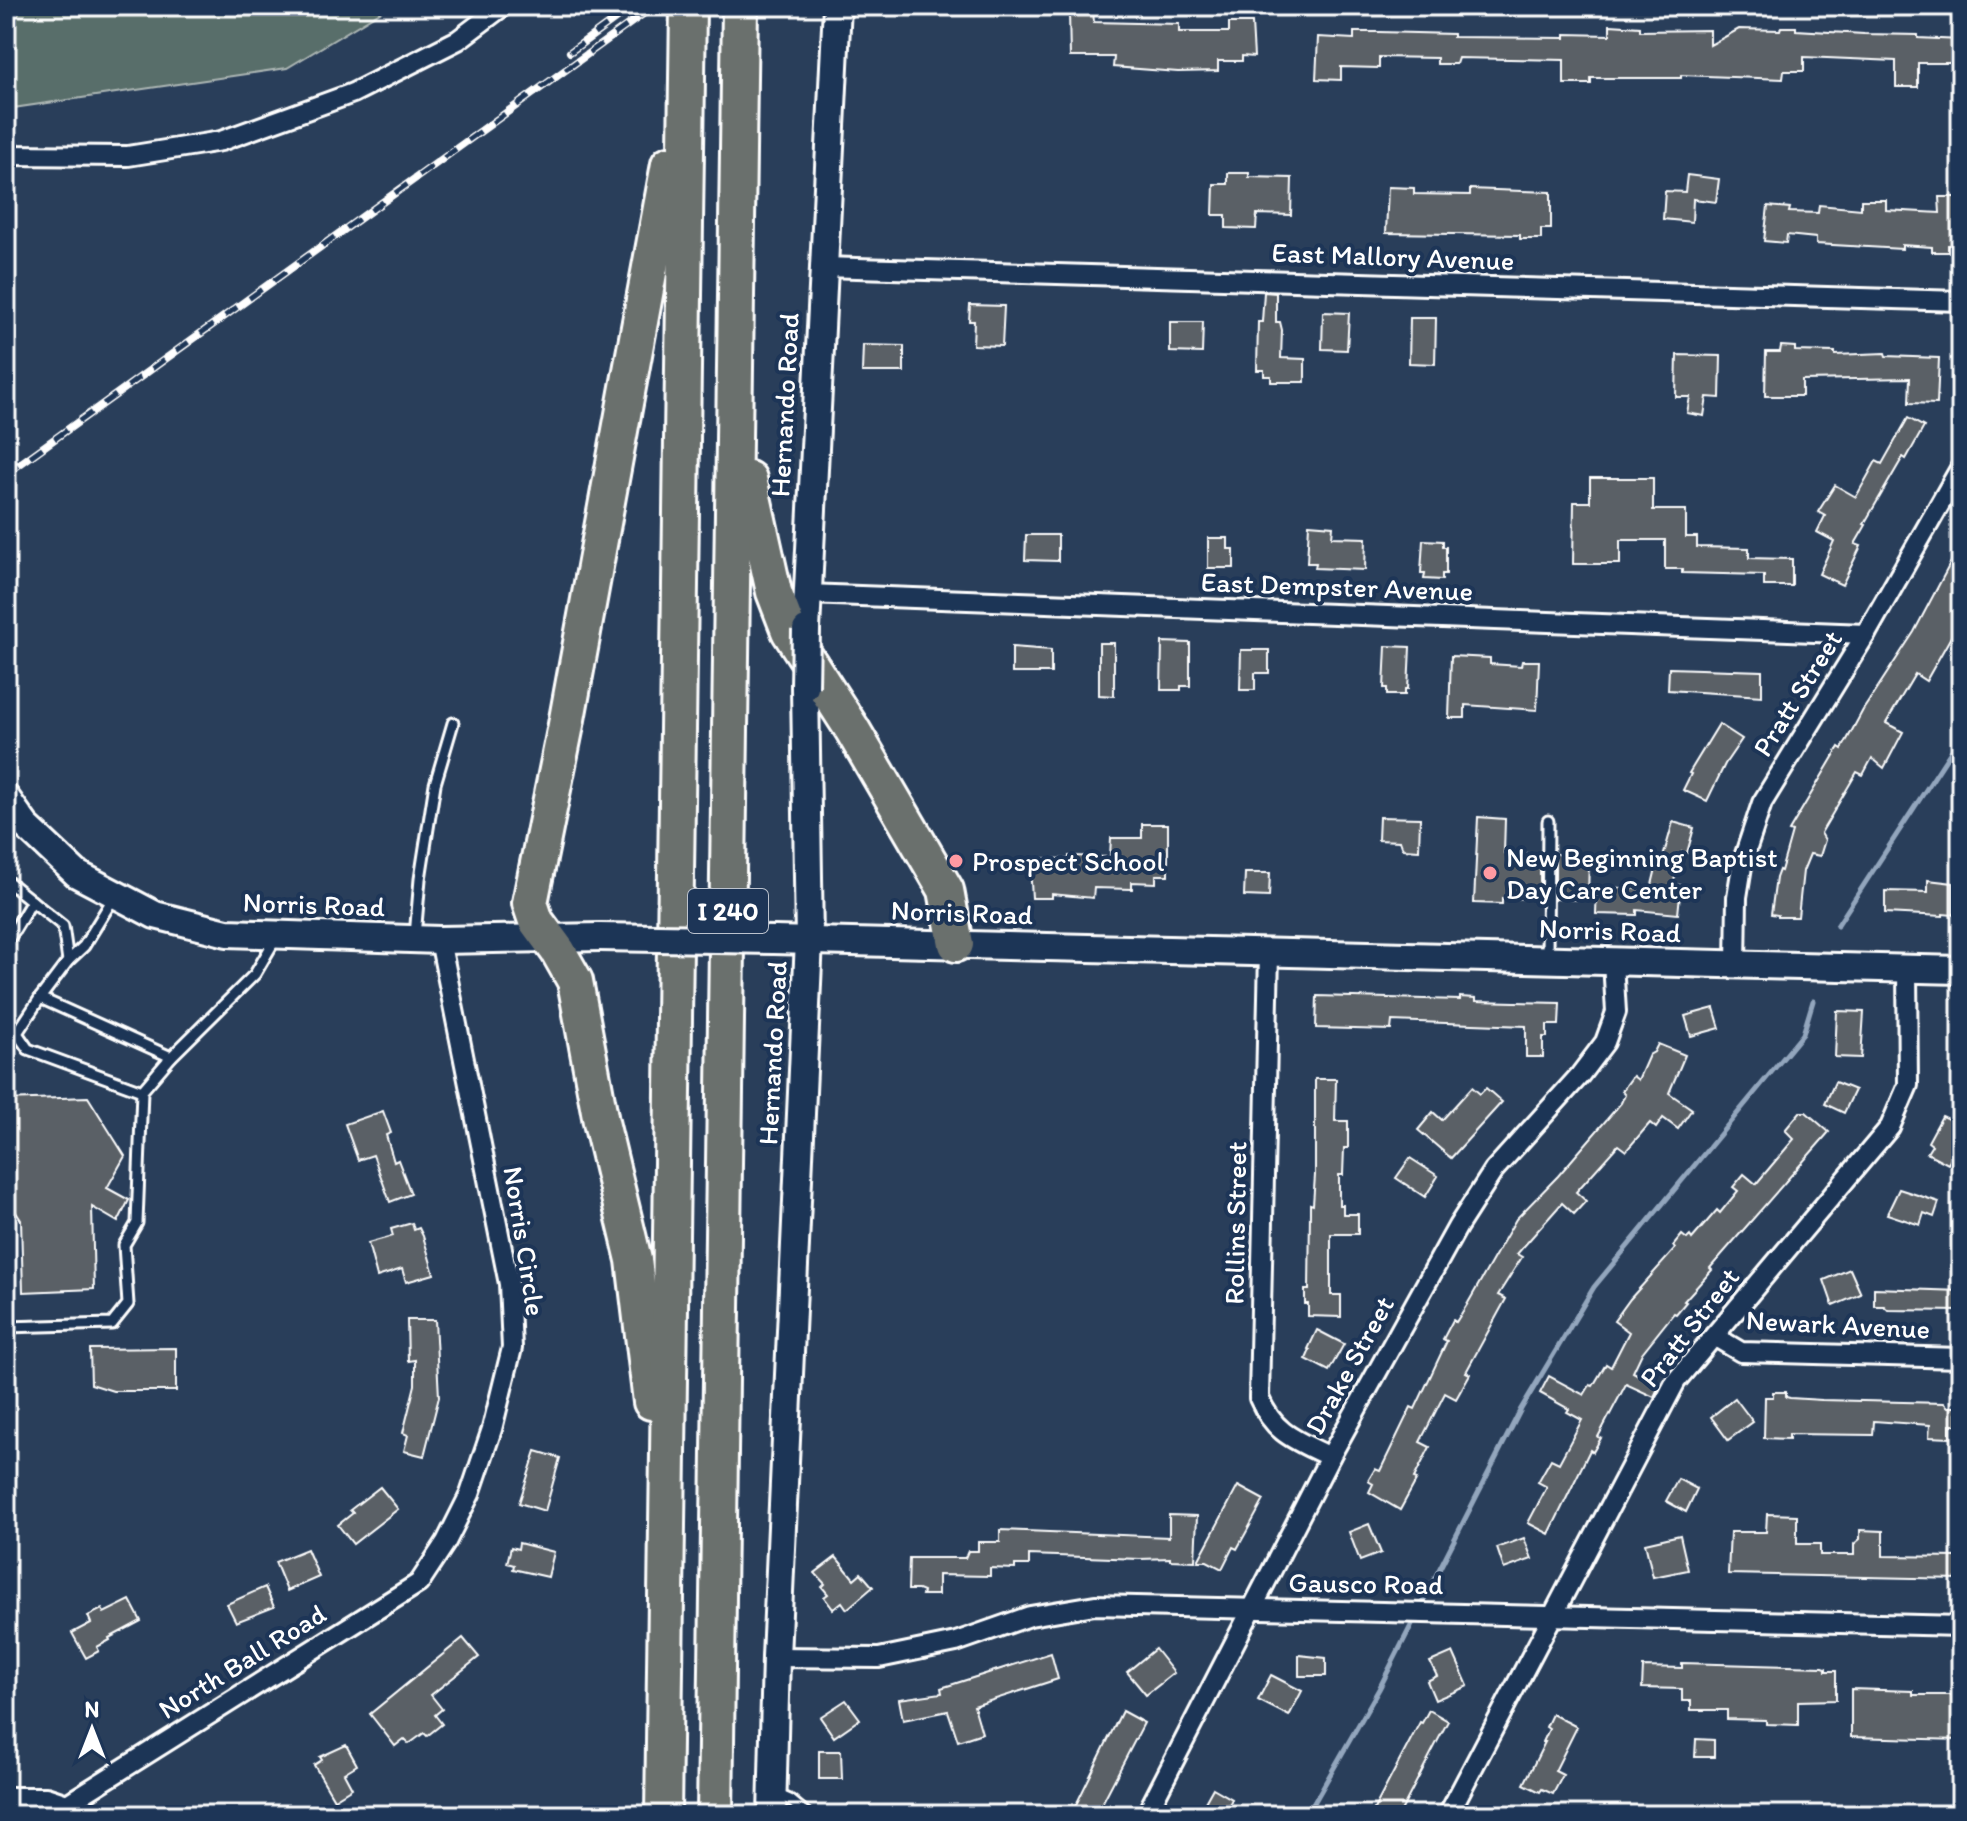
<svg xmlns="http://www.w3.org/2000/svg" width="1967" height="1821" font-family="Itim,sans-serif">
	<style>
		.green { fill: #596e6a; stroke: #acb6b4; stroke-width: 2 }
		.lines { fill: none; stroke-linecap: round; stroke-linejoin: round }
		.stream { stroke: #93a6bd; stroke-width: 5 }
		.building { fill: #5a6066; stroke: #fff; stroke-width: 2 }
		.lane-casing { stroke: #fff; stroke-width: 15 }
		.street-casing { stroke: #fff; stroke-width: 24 }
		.secondary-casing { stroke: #fff; stroke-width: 32 }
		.highway-casing { stroke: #fff; stroke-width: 40 }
		.lane { stroke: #1d3557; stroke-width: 9 }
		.street { stroke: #1d3557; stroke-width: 18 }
		.secondary { stroke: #1d3557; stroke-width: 26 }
		.highway { stroke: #6b706d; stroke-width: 34 }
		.rail-casing { stroke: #fff; stroke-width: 8 }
		.rail { stroke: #1d3557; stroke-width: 5; stroke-dasharray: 15; stroke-linecap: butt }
		.secondary-bridge-casing { stroke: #fff; stroke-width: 32; stroke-linecap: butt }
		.secondary-bridge { stroke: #1d3557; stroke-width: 26 }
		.poi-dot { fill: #ff9aa2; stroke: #1d3557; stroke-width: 3 }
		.labels { text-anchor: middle; stroke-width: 8; stroke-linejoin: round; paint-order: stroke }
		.shield { fill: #1d3557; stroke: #bbc2cd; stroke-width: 2 }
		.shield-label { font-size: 26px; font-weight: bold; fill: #fff }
		.street-label { font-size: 28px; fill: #fff; stroke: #1d3557 }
		.poi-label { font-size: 28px; fill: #fff; stroke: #1d3557; text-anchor: start }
	</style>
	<rect width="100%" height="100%" fill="#293e5a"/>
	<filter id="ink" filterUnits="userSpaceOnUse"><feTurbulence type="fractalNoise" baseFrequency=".0125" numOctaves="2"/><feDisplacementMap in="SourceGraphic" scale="16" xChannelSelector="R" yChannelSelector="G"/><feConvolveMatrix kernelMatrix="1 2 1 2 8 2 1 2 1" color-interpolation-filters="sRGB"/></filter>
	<g filter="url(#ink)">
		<polygon class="green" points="6,6 390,6 287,68 6,109"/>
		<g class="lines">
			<g class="stream">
				<polyline points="1837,926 1961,736"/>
				<polyline points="1420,1607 1521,1409 1594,1287 1803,1034 1813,1001"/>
				<polyline points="1307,1815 1379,1689 1416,1616"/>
			</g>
		</g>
		<g class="building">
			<polygon points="1069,12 1093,12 1094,22 1179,24 1179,32 1229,32 1229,23 1252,23 1254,57 1242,56 1242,61 1218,61 1218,71 1178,72 1113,67 1114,57 1070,57"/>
			<polygon points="1610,25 1640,27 1640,31 1710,30 1710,45 1739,29 1780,30 1781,27 1796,27 1796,30 1864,34 1918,35 1918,38 1961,40 1961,63 1918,63 1918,87 1896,87 1896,61 1804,57 1804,71 1784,71 1783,79 1681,75 1681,78 1591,78 1591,84 1564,84 1564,60 1458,58 1456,64 1437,64 1437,58 1379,57 1379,68 1341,67 1341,80 1316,79 1318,37 1354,39 1354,32 1379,32 1453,34 1453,37 1565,38 1565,34 1610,35"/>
			<polygon points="1228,173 1249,173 1249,177 1292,178 1291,215 1257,214 1256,229 1226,228 1226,215 1213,215 1214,184 1228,184"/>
			<polygon points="1687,175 1719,179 1716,202 1693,199 1692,222 1663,219 1665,191 1685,192"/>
			<polygon points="1388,187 1414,188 1414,194 1470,195 1470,189 1551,192 1551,229 1541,229 1541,239 1520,239 1520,235 1386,233"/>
			<polygon points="1939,197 1961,197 1961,245 1948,245 1948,252 1932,252 1932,247 1902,245 1902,249 1816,244 1816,238 1787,235 1786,243 1764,241 1768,206 1790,208 1789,212 1818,213 1819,205 1861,209 1861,200 1886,200 1886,210 1940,213"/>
			<polygon points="1264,292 1276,293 1276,322 1280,322 1282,330 1281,358 1305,359 1305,382 1271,382 1271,376 1264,376 1264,370 1257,370 1258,322 1262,322"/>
			<polygon points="970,305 1004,306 1002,346 973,345 974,321 969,321"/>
			<polygon points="1323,312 1349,313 1347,350 1322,349"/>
			<polygon points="1410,318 1436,318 1435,364 1409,363"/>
			<polygon points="1170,322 1203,322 1202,353 1170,352"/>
			<polygon points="863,345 904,346 904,372 862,372"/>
			<polygon points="1781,346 1795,347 1795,351 1835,352 1835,355 1885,353 1886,356 1939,358 1937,404 1909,403 1910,378 1802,380 1802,396 1765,396 1766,352 1780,352"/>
			<polygon points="1677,355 1721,356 1720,398 1707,397 1704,416 1687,413 1690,397 1676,397"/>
			<polygon points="1908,418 1924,427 1906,459 1903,457 1864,524 1866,525 1855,544 1861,546 1842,585 1819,574 1834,541 1817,532 1825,516 1818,512 1835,485 1856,497 1876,461 1882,464"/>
			<polygon points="1590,478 1653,478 1653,510 1686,510 1686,537 1697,537 1697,547 1749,548 1749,558 1792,559 1792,586 1764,586 1764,575 1682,573 1682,569 1665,569 1665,540 1620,540 1620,564 1573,564 1574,502 1590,502"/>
			<polygon points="1309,524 1333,526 1332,537 1366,538 1365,570 1315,568 1316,563 1307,563"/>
			<polygon points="1026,535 1058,535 1058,561 1025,560"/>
			<polygon points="1208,538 1228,538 1228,549 1234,549 1234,568 1208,568"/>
			<polygon points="1423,540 1443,541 1443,547 1446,547 1446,574 1442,574 1442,580 1424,579 1425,573 1421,573"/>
			<polygon points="1961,543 1961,619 1926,681 1915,674 1886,723 1903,732 1884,768 1872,758 1863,775 1857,772 1821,833 1825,840 1820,856 1810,854 1803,871 1798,917 1778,917 1778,915 1771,914 1776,878 1779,870 1781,871 1792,832 1789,831 1839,747 1842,749 1863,710 1914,632"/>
			<polygon points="1162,642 1190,643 1190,686 1181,686 1181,690 1161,690"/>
			<polygon points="1099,643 1114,643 1114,696 1099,695"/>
			<polygon points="1386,646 1410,647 1408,689 1405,689 1405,695 1387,695 1387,688 1384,688"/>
			<polygon points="1012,647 1051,650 1051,673 1012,673"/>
			<polygon points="1241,650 1269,650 1269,673 1255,673 1255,690 1240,690"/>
			<polygon points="1451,656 1490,658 1490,664 1521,666 1522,661 1539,661 1537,710 1465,705 1465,718 1449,718"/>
			<polygon points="1669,668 1762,671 1762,696 1668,690"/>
			<polygon points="1719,724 1742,739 1725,764 1707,801 1683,790 1691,774 1689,773"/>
			<polygon points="1379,817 1420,818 1419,850 1403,849 1400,841 1378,840"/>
			<polygon points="1478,817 1505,819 1504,853 1540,854 1540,899 1502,898 1502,904 1474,903"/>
			<polygon points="1673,822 1694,828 1687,853 1682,852 1673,884 1681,885 1678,914 1637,910 1637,915 1596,914 1597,887 1651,889 1658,860 1662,861"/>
			<polygon points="1142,824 1168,824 1168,875 1156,875 1156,883 1132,882 1132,889 1094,888 1093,898 1052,894 1052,898 1032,898 1030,866 1033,866 1033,858 1069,859 1069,856 1110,857 1111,838 1142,838"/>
			<polygon points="1555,854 1589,856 1588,900 1555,899"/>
			<polygon points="1245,873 1270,873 1269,897 1244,896"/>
			<polygon points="1928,880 1953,883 1953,915 1943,914 1943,916 1885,913 1885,891 1928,892"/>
			<polygon points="1317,996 1460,1000 1460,997 1476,998 1476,1001 1560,1003 1559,1025 1547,1025 1547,1037 1543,1037 1543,1057 1526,1057 1526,1026 1392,1021 1391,1030 1316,1028"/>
			<polygon points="1714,1008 1720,1028 1691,1036 1685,1016"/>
			<polygon points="1837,1011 1864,1012 1861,1058 1835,1057"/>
			<polygon points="1658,1044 1685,1055 1669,1093 1692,1109 1678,1129 1663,1118 1656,1128 1650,1123 1626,1151 1618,1145 1576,1192 1586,1201 1574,1214 1562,1203 1517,1254 1522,1257 1498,1295 1506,1299 1466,1372 1470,1374 1456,1399 1445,1393 1420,1442 1430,1447 1414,1478 1417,1479 1400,1510 1369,1492 1373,1484 1368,1481 1375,1469 1380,1471 1411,1407 1415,1409 1447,1341 1443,1339 1453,1320 1456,1322 1468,1303 1516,1219 1558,1176 1621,1103 1625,1094 1622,1091 1633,1076 1638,1080 1649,1055 1654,1052"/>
			<polygon points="1315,1079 1336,1079 1335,1121 1348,1121 1348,1148 1344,1148 1343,1175 1339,1175 1339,1205 1343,1205 1343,1214 1358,1214 1358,1234 1331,1234 1331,1295 1341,1295 1341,1317 1308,1316 1308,1304 1305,1304 1305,1290 1309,1290 1310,1211 1310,1204 1313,1205 1315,1175"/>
			<polygon points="1835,1082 1855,1090 1844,1113 1825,1104"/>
			<polygon points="1472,1087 1480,1094 1486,1088 1502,1102 1451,1158 1418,1130 1433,1112 1442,1120"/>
			<polygon points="88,1097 125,1156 107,1188 129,1200 118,1222 92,1207 94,1289 23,1292 21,1220 6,1197 6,1100"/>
			<polygon points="383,1111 391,1133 386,1135 394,1162 398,1160 411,1194 390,1202 373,1155 358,1160 345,1124"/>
			<polygon points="1800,1112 1806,1112 1829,1132 1710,1268 1712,1270 1684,1301 1686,1302 1676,1314 1674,1313 1642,1353 1633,1372 1659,1386 1654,1397 1626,1384 1598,1437 1601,1438 1593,1452 1590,1450 1549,1534 1528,1523 1547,1487 1538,1482 1551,1459 1559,1463 1582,1420 1567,1412 1569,1409 1540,1393 1549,1376 1584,1395 1590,1385 1593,1386 1606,1364 1611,1367 1629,1332 1614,1321 1630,1299 1675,1249 1673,1246 1682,1235 1687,1239 1690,1236 1692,1239 1717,1210 1720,1213 1738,1191 1733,1187 1744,1174 1756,1184 1794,1139 1785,1130"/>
			<polygon points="1942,1116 1961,1125 1955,1137 1961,1141 1948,1164 1927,1153 1932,1145 1928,1142"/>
			<polygon points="1410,1158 1438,1176 1425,1197 1396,1178"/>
			<polygon points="1899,1189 1939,1202 1934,1217 1924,1213 1920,1225 1887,1214"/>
			<polygon points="412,1223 414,1230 419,1228 423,1236 434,1274 406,1282 402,1269 377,1277 368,1243 393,1236 391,1229"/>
			<polygon points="1850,1269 1861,1294 1833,1306 1824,1280"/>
			<polygon points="1874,1288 1961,1291 1961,1311 1888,1310 1884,1306 1874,1306"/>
			<polygon points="407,1320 435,1320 439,1397 424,1456 404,1451 408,1435 403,1433 415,1385 415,1360 408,1361"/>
			<polygon points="1317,1330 1344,1344 1329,1371 1306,1359 1310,1350 1308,1349"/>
			<polygon points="176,1348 176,1391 113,1391 91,1384 90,1349"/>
			<polygon points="1773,1392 1786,1392 1786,1397 1790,1398 1822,1400 1944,1403 1948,1407 1957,1407 1957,1425 1950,1425 1950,1438 1929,1437 1930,1425 1874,1421 1873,1435 1789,1434 1789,1439 1764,1438 1765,1397 1773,1397"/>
			<polygon points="1735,1398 1753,1422 1728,1440 1711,1417"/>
			<polygon points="536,1451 560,1458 545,1511 519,1503"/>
			<polygon points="1678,1479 1697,1489 1686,1512 1666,1501"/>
			<polygon points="1238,1486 1264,1500 1237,1549 1233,1547 1222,1569 1207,1561 1198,1561"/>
			<polygon points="380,1487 398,1509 353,1544 338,1525 353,1513 350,1510"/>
			<polygon points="1767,1514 1797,1515 1797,1544 1820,1544 1820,1555 1854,1555 1854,1544 1860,1539 1860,1530 1883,1531 1883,1556 1961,1557 1961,1579 1728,1574 1730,1532 1766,1532"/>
			<polygon points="1169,1515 1197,1516 1195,1561 1170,1560 1170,1558 1140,1559 1029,1555 1029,1565 1015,1565 1015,1569 990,1568 990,1576 938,1575 938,1595 922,1595 923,1592 918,1590 908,1590 909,1558 965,1558 968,1551 978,1551 978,1542 1000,1542 1000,1530 1169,1537"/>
			<polygon points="1369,1524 1381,1553 1360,1561 1349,1532"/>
			<polygon points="1680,1535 1688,1570 1653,1577 1645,1543"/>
			<polygon points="1524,1538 1532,1559 1504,1569 1497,1548"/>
			<polygon points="519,1543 554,1552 548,1577 513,1569 514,1565 507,1563 511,1547 518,1549"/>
			<polygon points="307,1549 319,1577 287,1591 275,1562"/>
			<polygon points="836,1557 854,1579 861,1573 873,1587 847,1609 842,1602 833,1609 824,1597 828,1594 822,1587 825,1584 815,1573"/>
			<polygon points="265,1587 274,1607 236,1622 227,1604"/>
			<polygon points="130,1600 141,1621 109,1638 110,1640 97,1647 99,1651 86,1658 72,1633 91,1623 88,1616 102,1609 104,1613"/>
			<polygon points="463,1638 479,1657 431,1695 442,1709 435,1715 442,1724 427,1736 424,1733 409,1744 404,1739 395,1746 370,1714"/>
			<polygon points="1155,1649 1174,1673 1146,1695 1127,1672"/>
			<polygon points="1453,1652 1468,1686 1435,1700 1427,1681 1437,1676 1430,1662"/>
			<polygon points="1051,1653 1058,1679 974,1706 982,1733 958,1741 948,1711 903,1720 899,1699 942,1693 941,1688"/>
			<polygon points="1299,1655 1326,1658 1326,1676 1299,1676"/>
			<polygon points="1682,1663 1823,1667 1826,1668 1826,1671 1836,1671 1836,1700 1798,1701 1798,1725 1766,1724 1766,1720 1727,1719 1727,1710 1691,1710 1691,1701 1682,1701 1682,1689 1642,1688 1643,1667 1682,1668"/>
			<polygon points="1271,1675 1302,1691 1289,1716 1258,1700"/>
			<polygon points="1851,1689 1913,1691 1913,1695 1957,1695 1957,1714 1961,1714 1961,1740 1851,1737"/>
			<polygon points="846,1700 860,1719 834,1737 820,1717"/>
			<polygon points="1429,1710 1448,1721 1399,1815 1371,1815 1420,1722 1422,1723"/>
			<polygon points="1122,1711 1144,1723 1096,1815 1071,1815"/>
			<polygon points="1552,1714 1577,1727 1555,1771 1563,1775 1553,1794 1542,1789 1540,1792 1524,1784 1545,1742 1543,1742 1549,1729 1546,1727"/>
			<polygon points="1696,1739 1714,1740 1714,1757 1695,1757"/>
			<polygon points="346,1745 357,1765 344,1773 352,1788 334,1799 314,1765 322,1760 320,1757"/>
			<polygon points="819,1751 841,1751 842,1779 819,1779"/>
			<polygon points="1213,1788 1232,1799 1224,1815 1198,1815"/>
		</g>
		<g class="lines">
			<defs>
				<g id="lane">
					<polyline points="6,880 63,926 68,961"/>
					<polyline points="415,936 420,879 435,784 453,723"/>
					<polyline points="6,944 32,901"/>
					<polyline points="1547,957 1548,821"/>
					<polyline points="40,998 171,1057"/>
					<polyline points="17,1033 28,1049 142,1091"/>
					<polyline points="6,1037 17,1033 40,998 68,961 84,946 114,897"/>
					<polyline points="6,1327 112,1324 128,1304 124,1245 137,1223 142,1091 171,1057 255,974 276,938"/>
					<polyline points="774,1793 790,1800 808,1815"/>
				</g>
				<g id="street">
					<polyline points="6,155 128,156 221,141 353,93 458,40 503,6"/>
					<polyline points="823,267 1961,301"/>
					<polyline points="807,594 1866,634"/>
					<path d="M1269,953L1259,1398C1275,1435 1296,1440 1330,1457"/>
					<polyline points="1736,966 1737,897 1743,860 1762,803 1866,634 1961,467"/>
					<polyline points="1714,1336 1741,1352 1961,1358"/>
					<polyline points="776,1657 879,1658 956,1642 1030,1616 1095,1605 1961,1626"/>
					<polyline points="6,1797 46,1797 67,1804 419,1583 446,1542 470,1494 492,1429 512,1348 509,1284 440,940"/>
					<polyline points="1146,1815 1330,1457 1458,1226 1494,1170 1580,1075 1605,1042 1616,1012 1613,962"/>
					<polyline points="1448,1815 1676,1381 1890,1127 1908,1085 1907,968"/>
				</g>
				<g id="secondary">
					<polyline points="806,630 837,6"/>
					<polyline points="6,798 26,826 77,874 155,915 227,933 440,940 600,937"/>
					<polyline points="774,940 1961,970"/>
					<polyline points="772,1815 776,1657 809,940 805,687"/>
				</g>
				<g id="highway">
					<polyline points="749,479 774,592 789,631 852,729 946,890 956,944"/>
					<polyline points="651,1402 634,1260 601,1122 575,981 558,951 536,921 530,903 565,730 669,164"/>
					<polyline points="663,1815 688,6"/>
					<polyline points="715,1815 740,6"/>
				</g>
			</defs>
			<use href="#lane" class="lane-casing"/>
			<use href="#street" class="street-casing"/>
			<use href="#secondary" class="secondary-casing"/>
			<use href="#highway" class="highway-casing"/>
			<use href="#lane" class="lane"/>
			<use href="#street" class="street"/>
			<use href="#secondary" class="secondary"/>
			<use href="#highway" class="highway"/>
			<defs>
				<g id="rail">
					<polyline points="570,52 633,6"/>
					<polyline points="6,474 654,6"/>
				</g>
			</defs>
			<use href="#rail" class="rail-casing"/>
			<use href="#rail" class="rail"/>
			<defs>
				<g id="secondary-bridge">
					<polyline points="805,687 806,630"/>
					<polyline points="600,937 774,940"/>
				</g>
			</defs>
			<use href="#secondary-bridge" class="secondary-bridge-casing"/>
			<use href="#secondary-bridge" class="secondary-bridge"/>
		</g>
	</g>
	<g class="poi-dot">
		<circle cx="956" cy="861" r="8"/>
		<circle cx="1490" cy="873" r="8"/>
	</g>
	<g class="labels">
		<rect class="shield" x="688" y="889" width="80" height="44" rx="6"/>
		<g class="shield-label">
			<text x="728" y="920">I 240</text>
		</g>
		<g class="street-label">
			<text transform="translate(1393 256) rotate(2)" y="10">East Mallory Avenue</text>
			<text transform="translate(784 405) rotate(-87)" y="10">Hernando Road</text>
			<text transform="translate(1337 586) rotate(2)" y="10">East Dempster Avenue</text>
			<text transform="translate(1797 693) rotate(-58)" y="10">Pratt Street</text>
			<text transform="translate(314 904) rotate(2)" y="10">Norris Road</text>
			<text transform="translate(962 912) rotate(2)" y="10">Norris Road</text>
			<text transform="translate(1610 930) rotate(2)" y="10">Norris Road</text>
			<text transform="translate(772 1053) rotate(-87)" y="10">Hernando Road</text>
			<text transform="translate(1235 1223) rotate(-89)" y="10">Rollins Street</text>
			<text transform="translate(525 1241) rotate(81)" y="10">Norris Circle</text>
			<text transform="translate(1838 1324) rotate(3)" y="10">Newark Avenue</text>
			<text transform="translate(1689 1327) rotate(-52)" y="10">Pratt Street</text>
			<text transform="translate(1349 1365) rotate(-61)" y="10">Drake Street</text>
			<text transform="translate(1366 1583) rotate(1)" y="10">Gausco Road</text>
			<text transform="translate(242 1661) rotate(-32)" y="10">North Ball Road</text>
		</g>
		<g class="poi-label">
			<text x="1506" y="867">New Beginning Baptist<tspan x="1506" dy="32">Day Care Center</tspan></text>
			<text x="972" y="871">Prospect School</text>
		</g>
	</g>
	<rect width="1967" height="1821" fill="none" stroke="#1d3557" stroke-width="32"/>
	<rect x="16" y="16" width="1935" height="1789" fill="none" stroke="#fff" stroke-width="3" filter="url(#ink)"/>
	<g transform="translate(92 1729)" stroke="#1d3557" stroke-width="6" paint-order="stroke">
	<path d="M0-6L14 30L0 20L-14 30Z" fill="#ffffff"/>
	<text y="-12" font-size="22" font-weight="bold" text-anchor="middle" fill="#ffffff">N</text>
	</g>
</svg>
